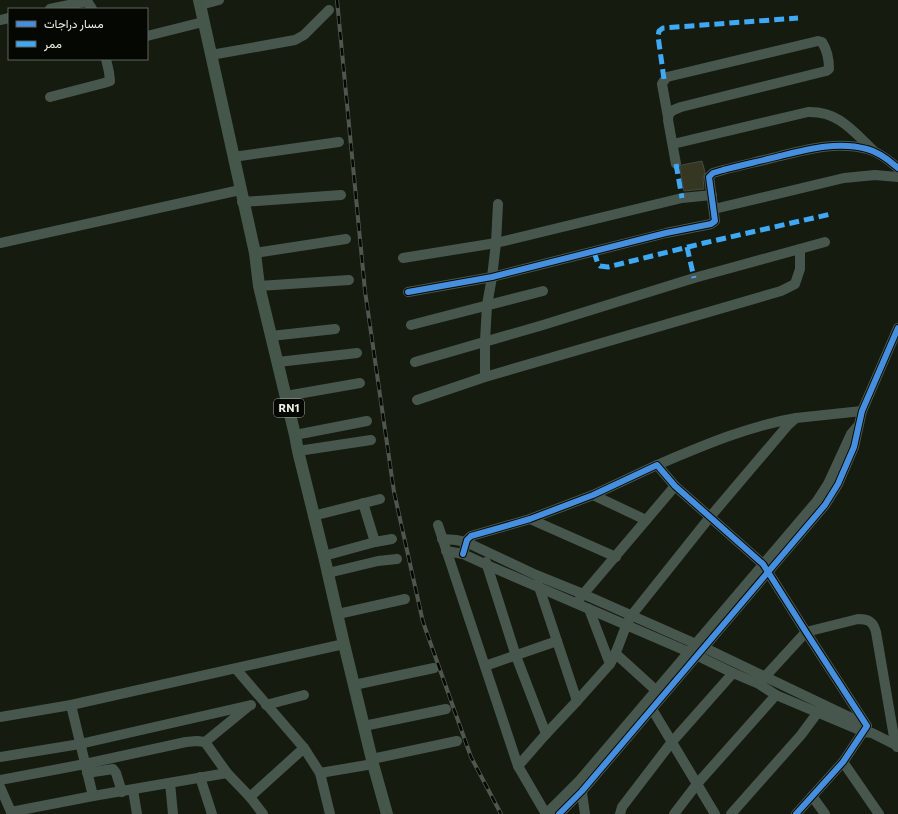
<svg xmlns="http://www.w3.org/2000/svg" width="898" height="814" font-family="Commissioner,Vazirmatn,sans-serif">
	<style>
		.building { fill: #353723; stroke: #48493f }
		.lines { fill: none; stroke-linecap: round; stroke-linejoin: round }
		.minor { stroke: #48574d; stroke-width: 10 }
		.major { stroke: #45574a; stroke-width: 12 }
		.rail-casing { stroke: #4d574d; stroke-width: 4 }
		.rail { stroke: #050802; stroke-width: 2.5; stroke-dasharray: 8; stroke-linecap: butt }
		.quiet { stroke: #3fa9f5; stroke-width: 5; stroke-dasharray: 10 5; stroke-linecap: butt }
		.cycleway-casing { stroke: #050802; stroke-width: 8 }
		.cycleway { stroke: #468fdf; stroke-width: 6 }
		.labels { text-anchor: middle; stroke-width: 3; stroke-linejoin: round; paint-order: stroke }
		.shield { fill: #050802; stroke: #a5aba0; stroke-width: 1 }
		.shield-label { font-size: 11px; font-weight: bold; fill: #eaf1e3 }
	</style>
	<rect width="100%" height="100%" fill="#161b10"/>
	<polygon class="building" points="702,161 705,172 703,178 704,189 684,191 680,169 682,165"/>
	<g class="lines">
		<g class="minor">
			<polyline points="200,5 219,0"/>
			<polyline points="50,9 87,1 92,9"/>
			<polyline points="0,20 9,18"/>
			<polyline points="147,36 203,22"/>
			<polyline points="211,55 295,40 304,35 329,10"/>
			<polyline points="50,97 104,83 110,81 109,72 106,59"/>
			<path d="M668,117L662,84L663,82L667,77L818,41L822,42C827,50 829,60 829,69L826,71L681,107C673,110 668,111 668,120L676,164"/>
			<path d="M673,144L808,112C838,111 852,130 872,149"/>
			<polyline points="233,157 339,142"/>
			<polyline points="242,202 341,195"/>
			<polyline points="714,209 844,178 875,175 898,177"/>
			<polyline points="0,243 240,190"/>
			<polyline points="255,253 346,239"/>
			<polyline points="403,258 496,243 682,198 712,195"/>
			<polyline points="259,286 349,280"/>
			<path d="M408,292L492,277L666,233L711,224L715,221L709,177L713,173L723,170C742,165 761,161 780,156C808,149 838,141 867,149C879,152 889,160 898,168"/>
			<polyline points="411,325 543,291"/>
			<polyline points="271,336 335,329"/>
			<polyline points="278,362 357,353"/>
			<polyline points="415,362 543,325 694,278 825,242"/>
			<polyline points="485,377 485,341 487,305 492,277 496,243 498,204"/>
			<polyline points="286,396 360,383"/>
			<polyline points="417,400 485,377 781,291 795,284 800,269 800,249"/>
			<polyline points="295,435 367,421"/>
			<polyline points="298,451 371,440"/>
			<path d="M657,465C702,446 748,426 796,418"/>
			<polyline points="593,495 646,520"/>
			<polyline points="363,503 375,542 392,539"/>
			<polyline points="313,516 380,499"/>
			<polyline points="530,519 616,557"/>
			<polyline points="438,525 518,766 546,814"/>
			<polyline points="442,539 456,540 466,542 536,575 583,594 705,648 866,725"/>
			<polyline points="446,551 463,554 487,565 698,656 733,673 759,684 776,695 864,732 872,733 898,746"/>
			<polyline points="463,554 467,540 471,536 530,519 593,495 657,465 675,486 763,564 806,632 867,726 843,762 796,814"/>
			<polyline points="324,556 375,542"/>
			<polyline points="486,562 516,656 546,734 518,766"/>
			<polyline points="328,573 378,561 397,559"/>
			<polyline points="580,598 675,486"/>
			<path d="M589,609L610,664C619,649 622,632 631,616L710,517L788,425L796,418L862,411"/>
			<polyline points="338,614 405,599"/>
			<polyline points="557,641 577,701"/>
			<polyline points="616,654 660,694"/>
			<polyline points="485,666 557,641 538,584"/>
			<polyline points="236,669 304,748 320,773 330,814"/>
			<path d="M761,681L806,632L858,619C868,619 873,621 876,632L895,743L897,747"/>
			<polyline points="354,685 434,668"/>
			<polyline points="649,704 715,814"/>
			<polyline points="71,705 93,796"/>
			<polyline points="266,705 304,695"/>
			<polyline points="249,706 205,742 227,773 250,797"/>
			<polyline points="0,717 71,705 344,644"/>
			<polyline points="364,726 446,709"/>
			<polyline points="546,734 577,701 610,664"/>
			<polyline points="0,757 80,744 251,705"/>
			<polyline points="372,759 457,741"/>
			<polyline points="843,762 879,814"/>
			<polyline points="87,773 113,769 116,773 122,792"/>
			<polyline points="320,773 373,764"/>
			<polyline points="200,777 212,814"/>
			<polyline points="0,780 85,764 186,742 197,741 205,742"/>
			<polyline points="170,783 173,814"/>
			<polyline points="581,786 585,814"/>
			<polyline points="0,787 12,814"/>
			<polyline points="133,790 137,814"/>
			<polyline points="812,796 825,814"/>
			<polyline points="11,812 93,796 227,773"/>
			<polyline points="263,814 250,797 304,748"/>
			<polyline points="550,814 551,809 580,780 817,501 828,484 851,434 857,427"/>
			<polyline points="559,814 582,791 825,505 838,484 854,447 862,411 898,328"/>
			<polyline points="620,814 622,807 671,743 733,673"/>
			<polyline points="674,814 697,784 776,695"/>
			<polyline points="731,814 801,735 818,712"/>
		</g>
		<polyline class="major" points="199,0 255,253 259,286 295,435 298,451 324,556 344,644 373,764 387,814"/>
		<defs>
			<polyline id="rail" points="337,0 365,291 394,492 423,622 471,757 501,814"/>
		</defs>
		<use href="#rail" class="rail-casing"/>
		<use href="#rail" class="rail"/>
		<g class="quiet">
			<polyline points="664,79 658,36 659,31 663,28 798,18"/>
			<polyline points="676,164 682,198"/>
			<polyline points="687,247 694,278"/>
			<polyline points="594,252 598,264 600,266 608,267 704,243 831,214"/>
		</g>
		<defs>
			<g id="cycleway">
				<path d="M408,292L492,277L666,233L711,224L715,221L709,177L713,173L723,170C742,165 761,161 780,156C808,149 838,141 867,149C879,152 889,160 898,168"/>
				<polyline points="463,554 467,540 471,536 530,519 593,495 657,465 675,486 763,564 806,632 867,726 843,762 796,814"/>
				<polyline points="559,814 582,791 825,505 838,484 854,447 862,411 898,328"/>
			</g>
		</defs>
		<use href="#cycleway" class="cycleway-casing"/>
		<use href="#cycleway" class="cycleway"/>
	</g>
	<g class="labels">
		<rect class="shield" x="274" y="399" width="30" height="18" rx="3"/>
		<g class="shield-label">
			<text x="289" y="412">RN1</text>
		</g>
	</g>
	<rect x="8" y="8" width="140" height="52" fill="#050802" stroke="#61655c"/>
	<rect x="16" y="21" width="20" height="6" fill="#468fdf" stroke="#61655c"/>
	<text x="44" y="28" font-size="12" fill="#eaf1e3">مسار دراجات</text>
	<rect x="16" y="41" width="20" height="6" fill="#3fa9f5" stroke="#61655c"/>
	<text x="44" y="48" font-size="12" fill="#eaf1e3">ممر</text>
</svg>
